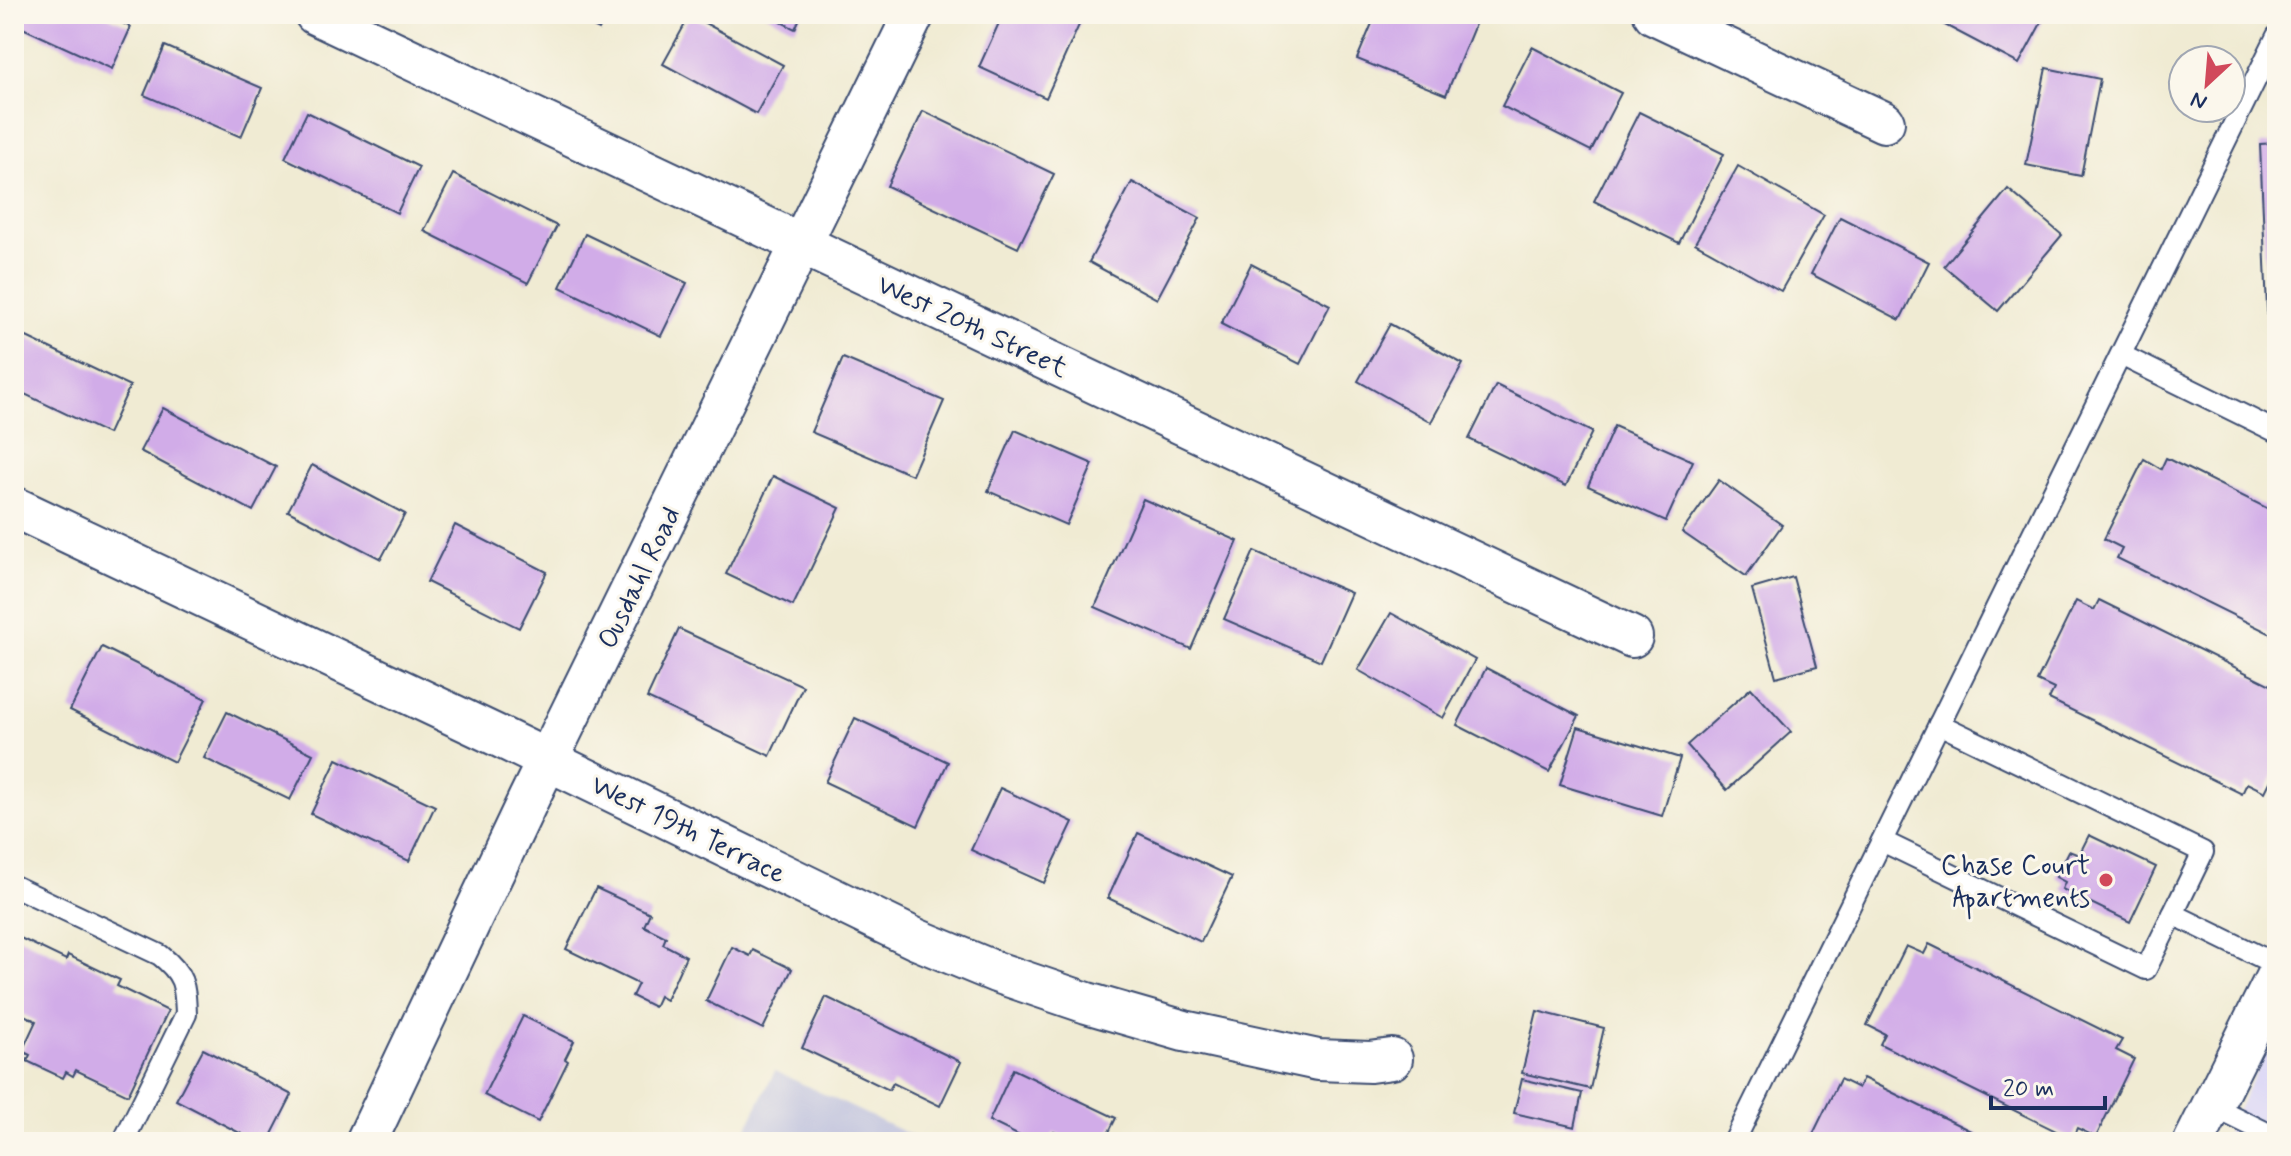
<svg xmlns="http://www.w3.org/2000/svg" width="2291" height="1156" font-family="Mynerve,sans-serif">
	<style>
		.built { fill: #dad6f7 }
		.industrial { fill: #c0c2dd }
		.building { fill: #d1ace8 }
		.lines { fill: none; stroke-linecap: round; stroke-linejoin: round }
		.lane-casing { stroke: #3b4b70; stroke-width: 24 }
		.street-casing { stroke: #3b4b70; stroke-width: 44 }
		.lane { stroke: #fff; stroke-width: 20 }
		.street { stroke: #fff; stroke-width: 40 }
		.poi-dot { fill: #d1495b; stroke: #fbf7ec; stroke-width: 3 }
		.labels { text-anchor: middle; stroke-width: 6; stroke-linejoin: round; paint-order: stroke }
		.street-label { font-size: 28px; fill: #1b2f5e; stroke: #fbf7ec }
		.poi-label { font-size: 28px; fill: #1b2f5e; stroke: #fbf7ec; text-anchor: end }
	</style>
	<rect width="100%" height="100%" fill="#fbf7ec"/>
	<filter id="ink" filterUnits="userSpaceOnUse"><feTurbulence type="fractalNoise" baseFrequency=".0125" numOctaves="2"/><feDisplacementMap in="SourceGraphic" scale="16" xChannelSelector="R" yChannelSelector="G"/><feConvolveMatrix kernelMatrix="1 2 1 2 8 2 1 2 1" color-interpolation-filters="sRGB"/></filter>
	<filter id="wash" filterUnits="userSpaceOnUse"><feTurbulence type="fractalNoise" baseFrequency=".006" numOctaves="4" result="noise"/><feDisplacementMap in="SourceGraphic" scale="32" xChannelSelector="R" yChannelSelector="G"/><feGaussianBlur stdDeviation="1.8" result="paint"/><feColorMatrix in="noise" values="0 0 0 0 0 0 0 0 0 0 0 0 0 0 0 0 0 1.4 0 .05"/><feComposite in="paint" operator="in"/></filter>
	<g filter="url(#wash)">
		<rect width="100%" height="100%" fill="#f0ebd3"/>
		<polygon class="built" points="2277,1030 2277,1142 2222,1142"/>
		<polygon class="industrial" points="775,1071 925,1142 740,1142"/>
		<g id="blocks">
			<g class="building">
				<polygon points="14,14 103,14 131,27 112,69 14,24"/>
				<polygon points="567,14 607,14 599,30"/>
				<polygon points="765,14 802,14 795,29"/>
				<polygon points="1003,14 1084,14 1046,98 979,67"/>
				<polygon points="1376,14 1455,14 1476,22 1446,95 1357,59"/>
				<polygon points="1949,14 2046,14 2019,64 1943,24"/>
				<polygon points="690,15 783,65 756,114 663,64"/>
				<polygon points="165,46 262,88 241,137 144,95"/>
				<polygon points="1532,47 1621,93 1591,151 1502,106"/>
				<polygon points="2046,68 2100,79 2081,176 2026,165"/>
				<polygon points="923,111 1054,174 1018,248 887,186"/>
				<polygon points="307,112 419,167 397,213 285,158"/>
				<polygon points="1639,112 1724,154 1679,243 1594,201"/>
				<polygon points="2277,143 2277,356 2269,356 2260,144"/>
				<polygon points="1738,166 1824,215 1781,291 1695,243"/>
				<polygon points="453,174 557,226 528,283 424,231"/>
				<polygon points="1132,182 1200,218 1157,299 1089,262"/>
				<polygon points="2008,189 2062,235 1998,311 1944,266"/>
				<polygon points="1840,217 1929,262 1900,320 1811,274"/>
				<polygon points="585,234 687,283 661,336 560,287"/>
				<polygon points="1251,264 1330,305 1300,364 1221,324"/>
				<polygon points="1390,324 1463,364 1431,422 1358,381"/>
				<polygon points="16,332 130,386 108,434 14,389"/>
				<polygon points="843,358 944,401 912,475 811,432"/>
				<polygon points="1496,385 1592,432 1566,486 1469,439"/>
				<polygon points="163,408 276,467 253,511 140,451"/>
				<polygon points="1614,426 1693,461 1666,521 1588,486"/>
				<polygon points="1015,430 1093,464 1066,525 988,491"/>
				<polygon points="2166,458 2277,513 2277,637 2117,558 2122,548 2104,539 2144,459 2161,469"/>
				<polygon points="312,465 405,514 381,559 288,511"/>
				<polygon points="773,476 840,508 793,606 726,574"/>
				<polygon points="1719,480 1782,525 1746,576 1682,532"/>
				<polygon points="1143,499 1238,541 1191,649 1095,607"/>
				<polygon points="455,525 547,572 519,628 427,582"/>
				<polygon points="1254,551 1351,593 1321,661 1224,619"/>
				<polygon points="1793,577 1817,666 1776,677 1752,589"/>
				<polygon points="2099,600 2277,688 2277,768 2265,792 2247,783 2242,794 2049,699 2054,689 2037,681 2076,601 2094,610"/>
				<polygon points="1391,613 1475,660 1443,718 1358,670"/>
				<polygon points="679,629 803,686 770,756 647,698"/>
				<polygon points="102,647 206,699 174,762 70,710"/>
				<polygon points="1486,668 1579,716 1549,772 1457,725"/>
				<polygon points="1751,688 1791,732 1727,790 1687,745"/>
				<polygon points="227,712 313,754 290,800 204,758"/>
				<polygon points="855,718 948,762 918,826 825,782"/>
				<polygon points="1578,727 1680,758 1662,816 1560,785"/>
				<polygon points="337,759 435,806 409,861 311,814"/>
				<polygon points="1000,788 1073,822 1044,883 971,850"/>
				<polygon points="1138,833 1232,877 1201,942 1108,898"/>
				<polygon points="2089,835 2156,867 2130,922 2062,889 2065,882 2056,877 2069,851 2079,855"/>
				<polygon points="596,888 650,913 644,926 666,937 663,944 686,956 666,1000 659,996 654,1007 632,996 638,984 566,949"/>
				<polygon points="14,935 66,960 68,955 120,980 117,986 168,1011 128,1095 76,1070 73,1076 66,1072 63,1078 27,1061 30,1055 22,1051 36,1021 14,1010"/>
				<polygon points="1929,944 2122,1040 2116,1050 2134,1059 2096,1137 2077,1128 2072,1139 1880,1044 1885,1034 1867,1025 1906,946 1924,954"/>
				<polygon points="732,947 750,956 753,950 792,969 763,1029 706,1001"/>
				<polygon points="826,997 961,1062 940,1106 893,1083 889,1090 802,1048"/>
				<polygon points="1537,1011 1604,1028 1590,1089 1522,1073"/>
				<polygon points="523,1016 574,1041 565,1059 568,1061 538,1122 484,1095"/>
				<polygon points="203,1049 292,1095 268,1142 257,1142 176,1100"/>
				<polygon points="1013,1069 1116,1118 1104,1142 1076,1142 1054,1132 1050,1142 1032,1142 989,1121"/>
				<polygon points="1863,1078 1993,1142 1809,1142 1840,1079 1858,1088"/>
				<polygon points="1522,1079 1582,1093 1575,1127 1514,1113"/>
			</g>
		</g>
	</g>
	<g filter="url(#ink)">
		<use href="#blocks" fill-opacity="0" stroke="#3b4b70" stroke-width="2"/>
		<g class="lines">
			<defs>
				<g id="lane">
					<polyline points="2121,355 2277,432"/>
					<polyline points="1939,724 2203,852 2173,914 2277,965"/>
					<polyline points="1882,841 2146,969 2173,914"/>
					<path d="M14,886L160,955C184,974 185,985 186,1014L123,1142"/>
					<polyline points="2212,1106 2277,1138"/>
					<polyline points="1734,1142 2277,36"/>
				</g>
				<g id="street">
					<polyline points="315,14 1632,637"/>
					<polyline points="1654,14 1884,122"/>
					<polyline points="14,507 500,737 916,939 996,972 1087,1003 1184,1031 1318,1060 1370,1062 1392,1059"/>
					<polyline points="366,1142 529,798 914,14"/>
					<polyline points="2194,1142 2277,975"/>
				</g>
			</defs>
			<use href="#lane" class="lane-casing"/>
			<use href="#street" class="street-casing"/>
			<use href="#lane" class="lane"/>
			<use href="#street" class="street"/>
		</g>
	</g>
	<circle class="poi-dot" cx="2106" cy="880" r="8"/>
	<g class="labels">
		<g class="street-label">
			<text transform="translate(973 325) rotate(25)" y="10">West 20th Street</text>
			<text transform="translate(638 577) rotate(-64)" y="10">Ousdahl Road</text>
			<text transform="translate(689 828) rotate(26)" y="10">West 19th Terrace</text>
		</g>
		<g class="poi-label">
			<text x="2090" y="874">Chase Court<tspan x="2090" dy="32">Apartments</tspan></text>
		</g>
	</g>
	<rect width="2291" height="1156" fill="none" stroke="#fbf7ec" stroke-width="48"/>
	<g transform="translate(2207 84) rotate(206)"><circle r="38" fill="#fbf7ec" stroke="#a1a7b3" stroke-width="2"/>
	<path d="M0-6L14 30L0 20L-14 30Z" fill="#d1495b"/>
	<text y="-12" font-size="22" font-weight="bold" text-anchor="middle" fill="#1b2f5e">N</text>
	</g>
	<path d="M1991 1096v12h114v-12" fill="none" stroke="#1b2f5e" stroke-width="4"/>
	<text x="2003" y="1096" font-size="24" fill="#1b2f5e" stroke="#fbf7ec" stroke-width="6" paint-order="stroke">20 m</text>
</svg>
